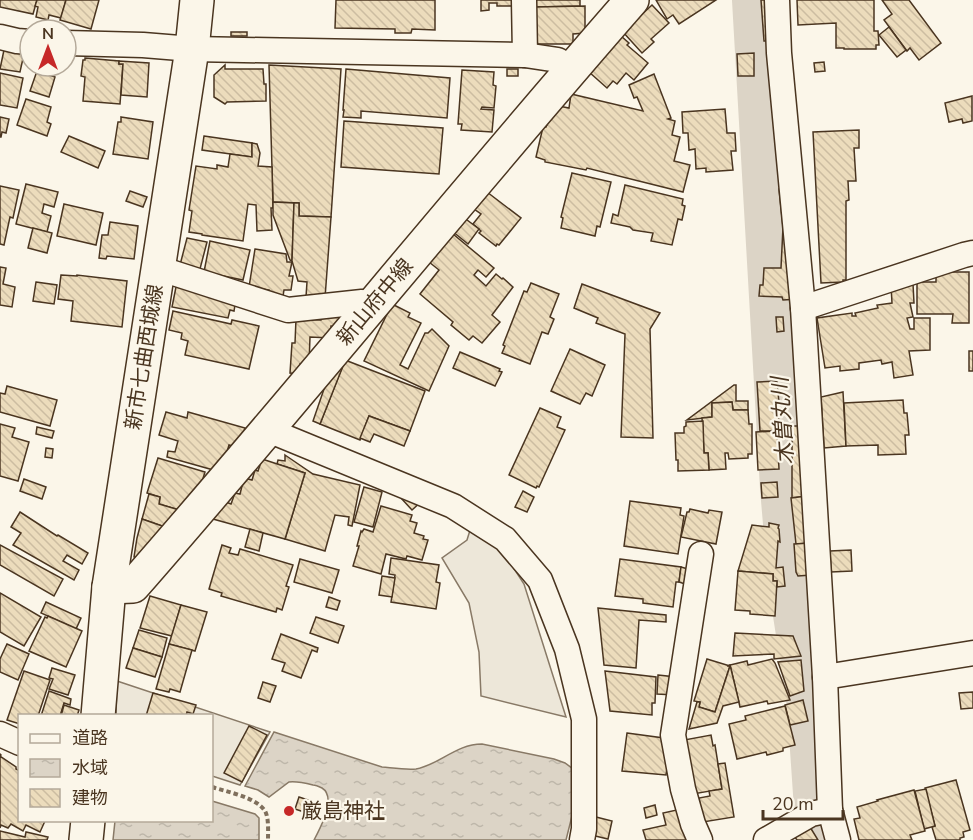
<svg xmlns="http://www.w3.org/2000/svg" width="973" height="840" font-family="'Nunito Sans','Noto Sans JP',sans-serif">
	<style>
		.parking { fill: #ede7d9; stroke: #887966; stroke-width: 1.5 }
		.water { fill: url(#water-ripples); stroke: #887966; stroke-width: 1.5 }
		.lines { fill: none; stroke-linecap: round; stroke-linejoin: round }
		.river { stroke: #dcd4c6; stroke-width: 48 }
		.building { fill: url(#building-back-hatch); stroke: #4a3520; stroke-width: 1.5 }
		.minor-casing { stroke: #4a3520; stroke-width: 27 }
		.secondary-casing { stroke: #4a3520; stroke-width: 36 }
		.primary-casing { stroke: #4a3520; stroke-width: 36 }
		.path { stroke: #7f6f5c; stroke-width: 4; stroke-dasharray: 4.5 3; stroke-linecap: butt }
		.minor { stroke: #fbf6e9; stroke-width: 24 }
		.secondary { stroke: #fbf6e9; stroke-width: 33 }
		.primary { stroke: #fbf6e9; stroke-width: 33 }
		.poi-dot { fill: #c62828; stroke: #fbf6e9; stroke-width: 2 }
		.labels { text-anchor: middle; stroke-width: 4.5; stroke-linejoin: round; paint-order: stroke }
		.street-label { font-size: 21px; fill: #4a3520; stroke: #fbf6e9 }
		.poi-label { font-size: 21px; fill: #4a3520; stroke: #fbf6e9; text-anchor: start }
		.water-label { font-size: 22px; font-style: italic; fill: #4a3520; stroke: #fbf6e9 }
	</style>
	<defs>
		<pattern id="water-ripples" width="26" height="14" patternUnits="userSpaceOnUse" patternTransform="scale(1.5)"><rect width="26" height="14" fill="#dcd4c6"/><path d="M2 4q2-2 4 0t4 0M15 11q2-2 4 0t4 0" fill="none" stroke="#beb7aa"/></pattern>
		<pattern id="building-back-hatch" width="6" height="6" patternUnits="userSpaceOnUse" patternTransform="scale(1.5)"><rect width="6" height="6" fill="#ecdcbc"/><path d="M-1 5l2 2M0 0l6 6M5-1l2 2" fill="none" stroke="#ccbda1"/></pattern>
	</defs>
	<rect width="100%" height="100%" fill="#fbf6e9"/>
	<g class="parking">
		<polygon points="471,527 500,547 524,584 566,717 481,696 479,652 469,603 442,558 467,540"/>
		<polygon points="117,681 270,732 240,785 212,776 212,716 116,716"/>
	</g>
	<g class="water">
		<path d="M274,732L382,767C393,768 405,770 416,769C439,765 456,744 482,744L554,759L565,763L573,769L574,808L566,840H314C320,829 337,797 322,788C320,787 315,785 313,785C305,783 297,781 289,782L269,797L258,790L245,786Z"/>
		<polygon points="212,801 255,814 259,818 259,840 113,840 115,821 212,820"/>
	</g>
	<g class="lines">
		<polyline class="river" points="756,0 784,488 792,582 811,705 819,823 824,840"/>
	</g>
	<g class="building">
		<polygon points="0,0 37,0 33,14 0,7"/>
		<polygon points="37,0 66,0 61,18 49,15 48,20 36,17 38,7 35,6"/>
		<polygon points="66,0 99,0 91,29 60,20"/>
		<polygon points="336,0 435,0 435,30 412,29 411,33 395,33 395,29 335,28"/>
		<polygon points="481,0 513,0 513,6 497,6 497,3 489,3 489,10 481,11"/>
		<polygon points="535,0 580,0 580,6 536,7"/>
		<polygon points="656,0 716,0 679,24 673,15 667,19"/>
		<polygon points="761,0 772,0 775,41 764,41"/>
		<polygon points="797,0 874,0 874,31 878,31 879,45 876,45 876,49 844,49 844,48 836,48 836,23 798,25"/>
		<polygon points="882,0 909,0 941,43 919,60 910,48 907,51 884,20 892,14"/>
		<polygon points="652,5 669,23 651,39 654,42 642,53 623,32"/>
		<polygon points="585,6 585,33 573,34 573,44 536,44 536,7"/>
		<polygon points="889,27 906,50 897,57 879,35"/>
		<rect x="231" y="32" width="16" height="4"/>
		<polygon points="621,36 629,43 627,45 648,63 634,80 626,73 617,84 613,81 607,88 589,72"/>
		<polygon points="4,50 24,54 20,72 0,69"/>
		<polygon points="754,53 754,76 738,76 737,54"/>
		<polygon points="85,58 119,61 119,64 123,64 120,104 83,101 85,77 81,76 83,60 85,60"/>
		<polygon points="119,61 149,63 147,97 121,95 123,64 119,64"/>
		<polygon points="824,62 825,71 815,72 814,63"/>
		<polygon points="225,65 225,69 263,69 264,84 266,84 266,101 227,102 225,104 214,97 214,75"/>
		<polygon points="269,65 341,69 331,217 299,216 299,203 273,202"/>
		<polygon points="346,69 450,78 447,118 361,111 361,118 343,117 344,110 343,110"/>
		<rect x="507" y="69" width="11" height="7"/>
		<polygon points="462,70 494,72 493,85 496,86 494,108 482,107 481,109 494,110 492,132 461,130 462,124 458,124"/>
		<polygon points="37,71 55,77 49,97 30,91"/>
		<polygon points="0,73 23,78 17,108 0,105"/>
		<polygon points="654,74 671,118 668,119 675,121 672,135 680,137 674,161 690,165 683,192 587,168 586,170 545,162 545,160 536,157 543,127 546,127 549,120 559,106 569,108 571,94 643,111 637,97 634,98 629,85"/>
		<polygon points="972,96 972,121 963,123 962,119 949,122 945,103"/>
		<polygon points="26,99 51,107 47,122 51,124 47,136 17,125"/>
		<polygon points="725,109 727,133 735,133 736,151 731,151 733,170 706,172 706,168 696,169 695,149 689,150 688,133 683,133 682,112"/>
		<polygon points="0,117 9,119 6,133 2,132 1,137 0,137"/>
		<polygon points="121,117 153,122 148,159 113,154 118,122 121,122"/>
		<polygon points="344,121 443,128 439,174 341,167"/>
		<polygon points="859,130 859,148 854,148 856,181 848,181 849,200 846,201 846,280 843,280 843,282 821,283 813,132"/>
		<polygon points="69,136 105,151 98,168 61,152"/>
		<polygon points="204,136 252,143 252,157 202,150"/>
		<polygon points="252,143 257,144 260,153 258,166 272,167 273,208 271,208 272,230 257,231 256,205 248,204 243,241 202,235 202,234 189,232 192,211 189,210 196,166 217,169 217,165 228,167 230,154 252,157"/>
		<polygon points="572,173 611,182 600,227 597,226 595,236 561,228 563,218 561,217"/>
		<polygon points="26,184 58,192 54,207 44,204 42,213 51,216 47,232 16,224"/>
		<polygon points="625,185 683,199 682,205 685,206 682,220 678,219 672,245 651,241 653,233 633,230 630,227 611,223 613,214 618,216"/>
		<polygon points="0,186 19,190 13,218 10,217 4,245 0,244"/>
		<polygon points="793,188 798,299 783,300 782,297 759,296 760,285 763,285 764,268 781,268 783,227 779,189"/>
		<polygon points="130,191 147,197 143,207 126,201"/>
		<polygon points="487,192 521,218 499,245 497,244 496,246 479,233 481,231 473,224 481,214 474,209"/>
		<polygon points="273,202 294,203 292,261 290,260 273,215"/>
		<polygon points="294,203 299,203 299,216 331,217 325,298 306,297 307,282 298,281 292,261"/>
		<polygon points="64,204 103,213 96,245 57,236"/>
		<polygon points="463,217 479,229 468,244 452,231"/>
		<polygon points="110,222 138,226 134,259 107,256 106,259 99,258 102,235 108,235"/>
		<polygon points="33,228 52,233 47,253 28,248"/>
		<polygon points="453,234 494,268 486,277 478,270 474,275 486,286 496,274 502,279 503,278 513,287 492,315 500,322 482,343 473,336 469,340 451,325 453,322 420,294 439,270 429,262"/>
		<polygon points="187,238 207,242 200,269 180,265"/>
		<polygon points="210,241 250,250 243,280 204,272"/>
		<polygon points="255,249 286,254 287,262 292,262 289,276 293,276 291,290 284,290 283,296 268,293 269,290 249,287"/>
		<polygon points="0,267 6,268 3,284 15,287 12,307 0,305"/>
		<polygon points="936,272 969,272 969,323 952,323 953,314 917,314 917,282 936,282"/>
		<polygon points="61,275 77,276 77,275 127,281 122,327 71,321 73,301 58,299"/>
		<polygon points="36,282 57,285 54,304 33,301"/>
		<polygon points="531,283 559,294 550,317 554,319 548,334 542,332 530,364 502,353 505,346 503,345 524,291 527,292"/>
		<polygon points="582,284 660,313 650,329 653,438 621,437 625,334 596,323 598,318 574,308"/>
		<polygon points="913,284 914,303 910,303 913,317 907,318 910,329 914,329 914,318 930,318 930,350 909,351 913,375 894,378 892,362 882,364 881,360 859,363 859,369 840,371 840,366 825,368 817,318 852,313 852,316 856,316 855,313 878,308 877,305 892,303 891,285"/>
		<polygon points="176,287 236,299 234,311 230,310 228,318 172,307"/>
		<polygon points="392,304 410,313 408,317 421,323 400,365 408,369 425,333 428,333 432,329 449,346 429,391 364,361"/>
		<polygon points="173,311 231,324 232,320 259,326 249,369 185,355 188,341 181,339 182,333 169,330"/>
		<polygon points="322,316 341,316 341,327 331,326 331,338 310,337 309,364 300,364 299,374 290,373 292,343 295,343 296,319 321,320"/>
		<polygon points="776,317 783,317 784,331 777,332"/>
		<polygon points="570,349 605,365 592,396 586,393 580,404 551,391"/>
		<rect x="969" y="351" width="4" height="20"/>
		<polygon points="460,352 500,369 499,371 502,372 495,386 453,368"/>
		<polygon points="345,360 425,391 410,431 369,416 360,440 320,424"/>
		<polygon points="345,361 320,424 313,421 324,389 335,369"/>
		<polygon points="777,381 779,403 777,403 779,424 777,424 777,431 760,431 757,382"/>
		<polygon points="734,385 736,385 736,401 748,401 748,410 733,410 732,402 712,403 712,417 687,420"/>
		<polygon points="7,386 57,400 50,426 0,412 0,393 5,394"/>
		<polygon points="843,392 846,446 824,448 821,397"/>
		<polygon points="903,400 904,413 907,413 909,435 905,435 906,454 878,455 878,445 846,446 844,403"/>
		<polygon points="732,402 733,410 748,410 749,424 752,424 752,454 748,454 748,458 729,459 728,453 725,453 726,469 709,470 708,453 704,453 702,418 712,417 712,403"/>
		<polygon points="540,408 561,417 557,427 565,430 539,487 537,486 536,488 509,475"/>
		<polygon points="166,412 187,418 188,412 245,428 239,448 229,445 225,459 221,458 217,471 167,457 168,451 175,452 178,441 159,435"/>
		<polygon points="369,416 410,431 404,446 374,434 370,442 360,438"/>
		<polygon points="703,421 704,453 708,453 709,470 678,471 678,460 676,460 675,433 684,433 684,427 686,426 686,422"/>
		<polygon points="0,424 15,428 12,437 29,442 18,481 0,476"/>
		<polygon points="792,426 802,426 807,496 792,498"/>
		<polygon points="37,427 54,431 52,438 36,434"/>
		<polygon points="777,431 779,469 758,470 756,432"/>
		<polygon points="46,448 53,449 52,458 45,457"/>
		<polygon points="285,455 313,474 360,485 352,526 348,525 349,517 335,515 325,551 285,539 305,473 277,464 278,460 285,461"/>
		<polygon points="158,458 205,472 197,498 186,512 159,504 160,497 147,493"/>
		<polygon points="262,459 305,473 285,539 213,519 226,502 231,504 235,493 240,494 244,478 252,480 255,470 258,471"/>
		<polygon points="24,479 46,487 42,499 20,491"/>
		<polygon points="777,482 778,497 762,498 761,483"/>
		<polygon points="364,487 382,492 373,527 354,522"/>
		<polygon points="413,487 424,499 412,510 401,498"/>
		<polygon points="523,491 534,497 527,512 515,507"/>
		<polygon points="149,494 160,497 159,504 186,512 168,528 142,519"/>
		<polygon points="807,496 810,543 796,544 791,498"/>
		<polygon points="630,501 681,508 680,515 684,516 678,554 624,546"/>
		<polygon points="381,506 412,515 410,521 417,523 414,533 424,536 423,539 428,540 422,560 407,556 406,559 386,554 381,574 353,566 359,546 357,546 361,531 362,532 364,529 373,532"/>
		<polygon points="690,509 708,513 709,510 722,512 716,544 681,537 687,512 689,512"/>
		<polygon points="20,512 57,536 58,535 88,553 82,564 67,555 63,561 79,570 74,580 13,545 21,533 11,527"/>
		<polygon points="142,519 168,528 144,560 134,557 137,538"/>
		<polygon points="769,523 779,525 778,528 779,529 780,542 778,541 776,568 783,567 785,586 777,587 777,581 773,581 773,574 738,571 752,525 769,527"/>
		<polygon points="250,529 263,533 259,551 245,547"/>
		<polygon points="810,543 811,575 798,576 796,572 794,544"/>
		<polygon points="0,545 63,579 54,596 0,565"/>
		<polygon points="222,545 231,548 229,553 238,555 240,549 293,565 286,586 289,587 282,610 277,608 276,612 221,596 222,593 209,589"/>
		<polygon points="851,550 852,571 831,572 830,551"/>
		<polygon points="391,558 439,565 436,582 440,583 436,609 391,602 395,575 389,574"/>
		<polygon points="300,559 339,570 332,593 294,582"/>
		<polygon points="620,559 681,567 679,582 676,582 673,607 643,603 643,599 615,596"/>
		<polygon points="681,567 695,571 691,586 679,582"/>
		<polygon points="738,571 773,574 773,581 777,581 775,616 750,614 750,611 735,610"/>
		<polygon points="382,576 395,578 392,597 379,595"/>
		<polygon points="0,593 41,617 24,646 0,632"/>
		<polygon points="150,596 181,605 172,636 140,628"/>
		<polygon points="329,597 340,601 337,610 326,607"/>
		<polygon points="46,602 81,618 76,629 41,613"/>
		<polygon points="181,605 207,612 195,651 169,644"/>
		<polygon points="598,608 666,615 666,622 639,620 636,668 604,665"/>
		<polygon points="48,616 82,631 66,667 29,651 45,617 47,618"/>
		<polygon points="316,617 344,626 338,643 310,633"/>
		<polygon points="139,630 167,638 162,657 133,648"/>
		<polygon points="735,633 793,636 801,656 774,659 774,654 733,656"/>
		<polygon points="281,634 318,648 317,652 312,650 301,678 282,671 285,663 272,659"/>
		<polygon points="7,644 29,654 18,680 0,672 0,659"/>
		<polygon points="169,644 192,650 180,692 170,689 169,692 156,689"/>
		<polygon points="133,648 162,657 155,677 126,668"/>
		<polygon points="707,659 730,666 715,712 699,707 700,702 694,701"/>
		<polygon points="772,659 775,663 790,700 768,704 767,701 740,707 730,665 747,661 748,665"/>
		<polygon points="801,660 804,691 790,696 778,662"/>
		<polygon points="730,665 739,702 723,706 717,723 689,729 697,702 700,702 699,707 715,712 730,666 727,666"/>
		<polygon points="52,668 75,675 68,695 49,689 53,679 49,678"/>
		<polygon points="24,671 50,680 38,716 20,716 20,724 7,720"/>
		<polygon points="605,671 656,677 655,703 652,703 652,715 610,711"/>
		<polygon points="658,675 676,677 675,695 657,694"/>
		<polygon points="263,682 276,686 270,702 258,698"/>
		<polygon points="49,691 71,699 70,705 64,703 60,716 41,716"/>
		<polygon points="973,692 973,708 961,709 959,693"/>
		<polygon points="153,693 196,705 193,714 187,712 186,716 146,716"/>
		<polygon points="803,700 808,721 790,725 785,705"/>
		<polygon points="64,705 79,710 77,716 61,716"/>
		<polygon points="785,706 795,745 783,748 783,751 767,755 766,752 737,759 729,724 746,720 745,716"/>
		<polygon points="249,726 267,735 242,782 224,773"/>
		<polygon points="627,733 671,739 666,775 622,771"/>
		<polygon points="711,735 713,746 715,745 722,789 693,794 684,740"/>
		<polygon points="0,754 1,755 0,756 16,767 16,769 20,771 20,820 44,820 45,821 40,832 26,825 23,831 11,824 8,828 1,825 0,828"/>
		<polygon points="725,763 734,817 703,822 699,798 710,796 709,791 722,789 718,764"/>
		<polygon points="956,780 970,830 963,832 964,837 960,838 960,840 936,840 932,827 935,826 925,788"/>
		<polygon points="926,789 935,826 924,829 915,791"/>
		<polygon points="914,790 925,831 910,835 912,840 859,840 854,819 860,818 857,807 878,801 877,800"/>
		<polygon points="299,797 308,800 304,812 295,809"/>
		<polygon points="655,805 657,815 646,818 644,808"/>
		<polygon points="681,809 694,840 646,840 643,830 666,825 663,813"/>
		<polygon points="596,817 612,821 608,839 591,835"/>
		<polygon points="810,827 818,840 797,840 794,836"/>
		<polygon points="0,831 25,837 26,832 48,837 47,840 0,840"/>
	</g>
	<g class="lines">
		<defs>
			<g id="minor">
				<polyline points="524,0 525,55"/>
				<polyline points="777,0 779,53 803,308 825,677 830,810 838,840"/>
				<polyline points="0,37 17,41 30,42"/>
				<polyline points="66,43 143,45 192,49 525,55 558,60 572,69"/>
				<polyline points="158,268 288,310 362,302 372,306"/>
				<polyline points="803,308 964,255 973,253"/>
				<polyline points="268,430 453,506 505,539 540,580 567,649 584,719 584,829 582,840"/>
				<polyline points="825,677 973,653"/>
				<polyline points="0,734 20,743"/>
				<polyline points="700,840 693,824 683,789 673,735 701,554"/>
				<polyline points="766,840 811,814 830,810"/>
			</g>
			<path id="secondary" d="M109,587L133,586C302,393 463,193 632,0"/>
			<g id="primary">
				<polyline points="98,716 109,587 192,49 197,0"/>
				<polyline points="86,840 88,820"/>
			</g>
		</defs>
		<use href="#minor" class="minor-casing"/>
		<use href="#secondary" class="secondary-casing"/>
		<use href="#primary" class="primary-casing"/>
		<path class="path" d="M212,787C227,792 256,797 265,811C269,818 268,832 268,840"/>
		<use href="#minor" class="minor"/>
		<use href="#secondary" class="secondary"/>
		<use href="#primary" class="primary"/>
	</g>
	<circle class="poi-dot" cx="289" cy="811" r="6"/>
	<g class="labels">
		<g class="street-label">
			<text transform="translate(375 302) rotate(-50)" y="7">新山府中線</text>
			<text transform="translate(144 357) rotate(-81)" y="7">新市七曲西城線</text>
		</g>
		<g class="poi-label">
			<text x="301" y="818">厳島神社</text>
		</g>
		<g class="water-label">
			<text transform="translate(782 421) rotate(-94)" y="8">木曽丸川</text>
		</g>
	</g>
	<rect x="18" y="714" width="195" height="108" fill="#fbf6e9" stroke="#b4a999" stroke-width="1.5"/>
	<rect x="30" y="734" width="30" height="9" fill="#fbf6e9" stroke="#b4a999" stroke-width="1.5"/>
	<text x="72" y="744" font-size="18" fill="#4a3520">道路</text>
	<rect x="30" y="759" width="30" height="18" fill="url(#water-ripples)" stroke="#b4a999" stroke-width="1.5"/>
	<text x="72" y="774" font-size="18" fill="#4a3520">水域</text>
	<rect x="30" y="789" width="30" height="18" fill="url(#building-back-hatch)" stroke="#b4a999" stroke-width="1.5"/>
	<text x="72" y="804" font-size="18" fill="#4a3520">建物</text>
	<g transform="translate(48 48)"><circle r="28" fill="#fbf6e9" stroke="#b4a999" stroke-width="1.5"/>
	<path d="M0-4.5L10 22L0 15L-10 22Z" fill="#c62828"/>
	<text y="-9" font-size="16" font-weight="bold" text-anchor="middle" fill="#4a3520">N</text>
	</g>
	<path d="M763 810v9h80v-9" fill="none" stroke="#4a3520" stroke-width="3"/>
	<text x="772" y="810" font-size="18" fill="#4a3520" stroke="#fbf6e9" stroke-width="4.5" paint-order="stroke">20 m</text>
</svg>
